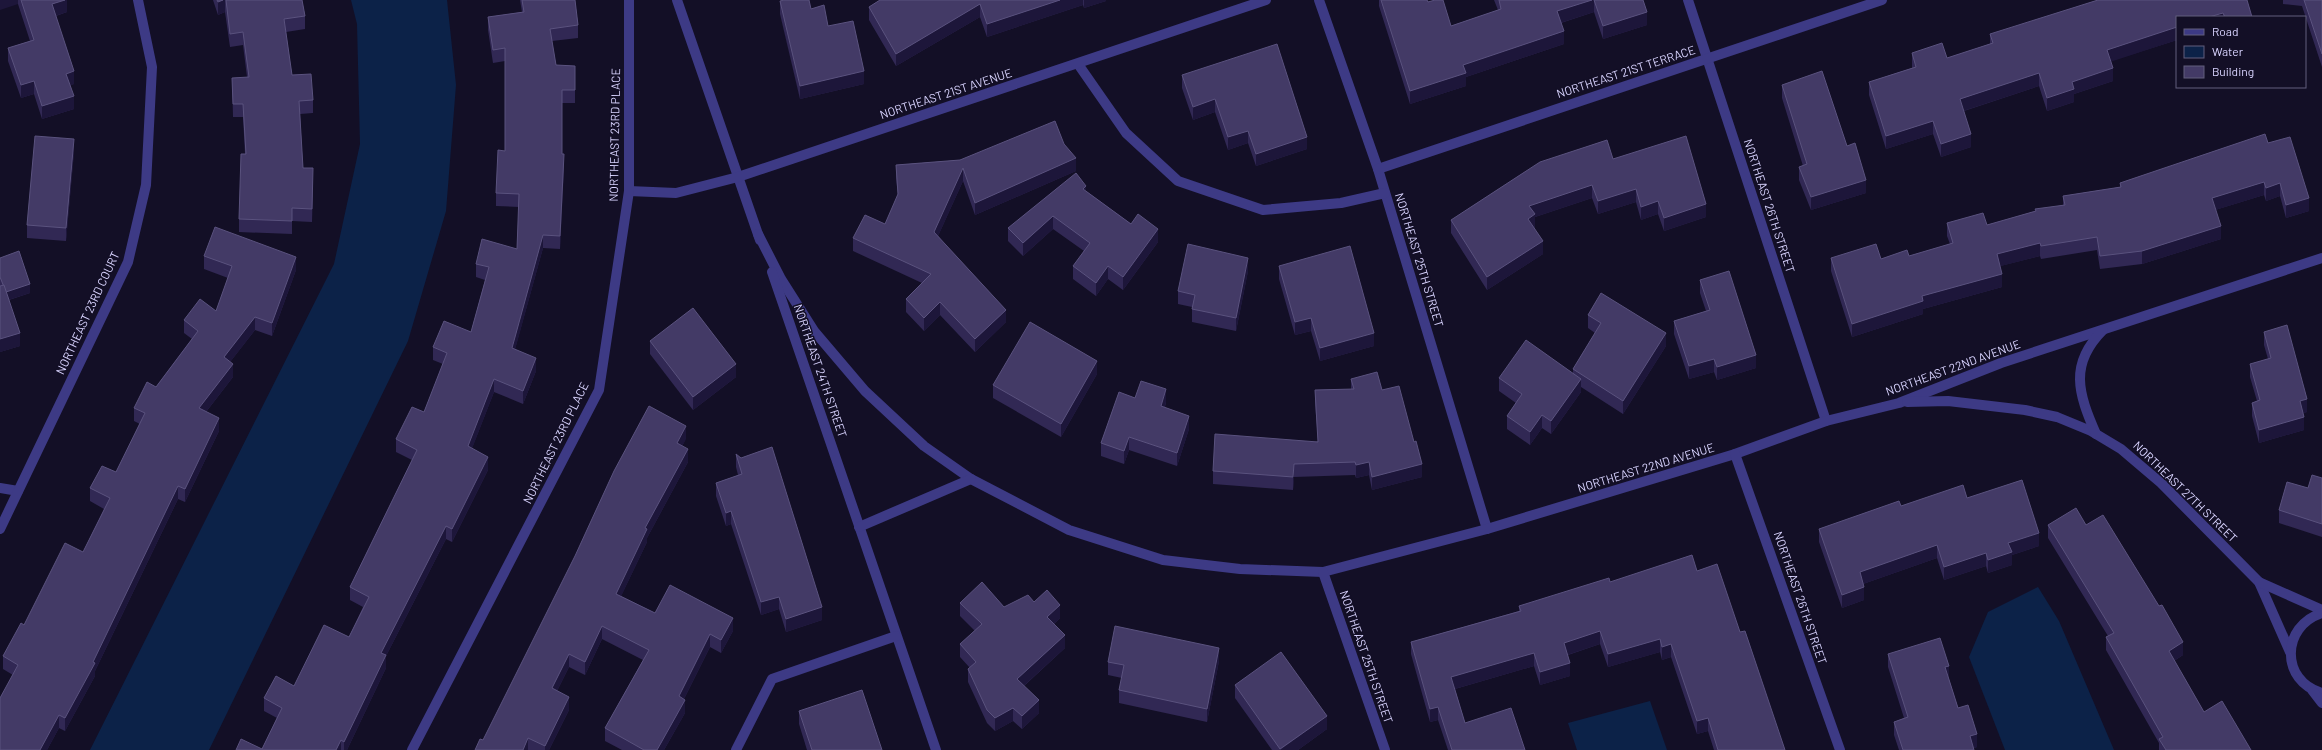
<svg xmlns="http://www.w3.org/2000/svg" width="2322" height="750" font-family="Barlow,sans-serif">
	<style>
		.water { fill: #0c2248 }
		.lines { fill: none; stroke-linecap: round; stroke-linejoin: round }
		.minor { stroke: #3d3a85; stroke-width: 10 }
		.wall { fill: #312854 }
		.shaded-wall { fill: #1d163a }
		.building { fill: #433a66; stroke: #5a527e }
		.labels { text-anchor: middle; stroke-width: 3; stroke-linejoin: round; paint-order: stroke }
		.street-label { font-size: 12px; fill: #d9d4ff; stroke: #130f26 }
	</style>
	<rect width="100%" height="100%" fill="#130f26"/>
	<g class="water">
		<polygon points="351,0 447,0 456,85 446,211 408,341 209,750 90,750 334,264 360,144 357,24"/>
		<polygon points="2038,587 2059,621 2114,750 2005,750 1969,657 1988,612"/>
		<polygon points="1650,701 1667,750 1577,750 1568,723"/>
	</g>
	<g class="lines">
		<g class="minor">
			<polyline points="677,0 760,240"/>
			<polyline points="1319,0 1378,169 1487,529"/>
			<polyline points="1688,0 1826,421"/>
			<polyline points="1078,64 1126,133 1178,181 1263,210 1341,203 1385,193"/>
			<polyline points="1378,169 1882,0"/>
			<polyline points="629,191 676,193 738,177 1266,0"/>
			<polyline points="758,234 781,279 814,331 865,391 924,446 971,479 1069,530 1163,560 1240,569 1323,572 1487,529 1735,454 1826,421 1899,403 2001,363 2322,258"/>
			<polyline points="772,272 936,750"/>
			<polyline points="1907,402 1948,401 2025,410 2057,417 2091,431 2121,449 2161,483 2259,582 2290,652"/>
			<path d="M2096,434C2078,393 2069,364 2103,330"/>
			<polyline points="1735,454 1840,750"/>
			<polyline points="0,488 18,491"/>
			<polyline points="859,527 971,479"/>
			<polyline points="0,529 128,262 146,185 152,67 138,0"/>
			<polyline points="1323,572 1385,750"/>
			<polyline points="2259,582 2322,610"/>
			<path d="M2322,613C2281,626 2280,681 2322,693"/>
			<polyline points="2312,690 2322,703"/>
			<polyline points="412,750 599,390 629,191 629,0"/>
			<polyline points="736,750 772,679 896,636"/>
		</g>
	</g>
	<g class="wall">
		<polygon points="0,0 67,0 67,12 56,16 74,84 70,85 74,109 42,119 34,94 21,98 8,61 8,48 30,41 18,4"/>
		<polygon points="213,0 302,0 305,16 305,29 286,32 292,75 313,100 313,113 300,114 303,168 313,181 312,222 292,221 292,234 239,232 239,219 245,154 243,117 233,117 232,78 247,77 243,45 230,47 225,12 218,15"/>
		<polygon points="520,0 575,0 578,25 578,38 552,41 556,65 575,66 575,103 562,103 562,154 564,167 560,249 543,248 515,349 536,371 523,404 494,392 472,448 488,470 452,542 446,539 386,656 386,668 347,750 236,750 262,749 277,718 264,711 264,698 294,686 349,637 363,607 350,600 350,587 412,460 396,452 396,439 424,412 443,364 433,360 433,347 471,332 485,280 476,277 476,264 517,249 519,207 496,206 496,193 505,151 505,61 493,63 488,30 488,17 522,12"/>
		<polygon points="880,0 1106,0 1106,1 1084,8 1083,5 987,37 980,17 896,66 869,20 869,7"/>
		<polygon points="1379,0 1427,0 1428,2 1451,26 1498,10 1494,0 1643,0 1647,25 1603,39 1594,12 1561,23 1564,44 1466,77 1466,86 1410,104 1379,6"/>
		<polygon points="2247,0 2252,17 2177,17 2177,40 2111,61 2113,81 2074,94 2074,102 2047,111 2039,86 1964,111 1971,147 1941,157 1933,134 1886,149 1869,95 1869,82 1912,68 1912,53 1947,58 1990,44 1990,34"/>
		<polygon points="2283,0 2322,0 2322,67 2302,6 2283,4"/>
		<polygon points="780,1 811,9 864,84 800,99 780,14"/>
		<polygon points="1182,75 1307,149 1256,166 1248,143 1228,150 1215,112 1193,120 1182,88"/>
		<polygon points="1782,85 1847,146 1866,193 1811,210 1799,180 1799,167 1803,166 1782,98"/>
		<polygon points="2268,143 2309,211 2286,218 2280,196 2266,201 2264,195 2215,210 2221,239 2142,264 2100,269 2097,250 2041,259 2040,256 2000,266 2002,287 1923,309 1923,314 1852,337 1831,271 1831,258 1881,259 1909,256 1950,244 1947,236 1947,223 1987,225 2063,205 2063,196 2120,187 2120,183"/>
		<polygon points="1064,144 1076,171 975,215 963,181 938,236 1006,322 975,352 940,315 924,331 906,312 906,299 922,283 853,251 853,238 885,224 898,196 896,178 896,165 960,160"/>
		<polygon points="74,152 66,241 27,238 27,225"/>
		<polygon points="1613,159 1706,217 1664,231 1658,214 1641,220 1636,202 1598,214 1592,198 1535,217 1535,227 1534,228 1543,254 1487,290 1451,233 1451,220"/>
		<polygon points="1086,191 1131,224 1158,242 1123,290 1108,279 1096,296 1073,279 1073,266 1084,251 1053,229 1023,256 1008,241 1008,228"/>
		<polygon points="204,256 296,270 272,336 255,330 230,362 233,377 206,412 219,431 185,502 178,499 95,671 95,676 65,731 59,728 47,750 0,750 13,675 3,669 3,656 24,625 83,552 104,509 90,501 90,488 116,472 140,424 134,421 134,408 156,387 192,339 184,333 184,320 216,311 228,278 204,269"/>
		<polygon points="0,258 30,293 9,300 20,346 0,352"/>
		<polygon points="1279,266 1374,346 1320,361 1311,331 1295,335 1279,279"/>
		<polygon points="1248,271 1236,331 1192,322 1192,307 1178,304 1178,291"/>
		<polygon points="1700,280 1756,368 1717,380 1714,372 1689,379 1674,334 1674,321 1706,311 1700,293"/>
		<polygon points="1588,315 1666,346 1623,414 1581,387 1581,392 1551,434 1542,428 1530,445 1507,429 1507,416 1516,403 1499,391 1499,378 1573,374 1573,369 1595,333 1588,328"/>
		<polygon points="2264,332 2307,412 2303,413 2304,430 2259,443 2252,416 2252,403 2257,401 2250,377 2250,364 2268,359 2264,345"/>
		<polygon points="650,341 736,377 693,410 650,354"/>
		<polygon points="1097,374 1061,437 993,398 993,385"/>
		<polygon points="1351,379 1382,390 1422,477 1372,490 1369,475 1356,478 1355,475 1294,477 1293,490 1213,484 1213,471 1318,441 1315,403 1315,390 1351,389"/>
		<polygon points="1135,398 1166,402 1165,407 1189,429 1177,466 1129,450 1124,464 1101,456 1101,443"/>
		<polygon points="686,439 682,446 688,462 647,538 647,542 621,596 655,613 733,631 721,653 710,647 684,699 685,713 664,750 622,750 605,741 605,728 643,660 602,639 585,675 569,667 557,691 569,710 549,750 475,750 483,740"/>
		<polygon points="736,454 822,620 786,632 779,609 761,615 731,524 726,526 716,496 716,483 738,475 736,467"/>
		<polygon points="2322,478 2322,537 2279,523 2279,510"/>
		<polygon points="1967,498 2039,546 2012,555 2012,565 1988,573 1986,566 1944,580 1937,558 1863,584 1864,600 1842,608 1819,542 1819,529 1901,506"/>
		<polygon points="2048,525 2086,525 2183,655 2174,661 2204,712 2251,750 2159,750 2159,743 2106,650 2106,637 2108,636 2048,538"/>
		<polygon points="1697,571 1740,632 1785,750 1714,750 1708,731 1697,734 1671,657 1662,660 1660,652 1608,667 1600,644 1568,655 1570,676 1540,685 1534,666 1455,689 1465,723 1525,750 1448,750 1438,720 1430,722 1411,654 1411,642 1519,611 1519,606 1610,582"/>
		<polygon points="1034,602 1060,618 1054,624 1065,648 1024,686 1039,713 1022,729 1013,721 995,731 987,723 968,682 968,669 970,668 960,657 960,644 975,631 960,616 960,603 1004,607"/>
		<polygon points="1888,654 1949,679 1958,708 1977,747 1974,748 1974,750 1899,750 1894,735 1894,722 1904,718 1888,667"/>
		<polygon points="1219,661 1207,722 1119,703 1119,690 1122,678 1108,675 1108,662"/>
		<polygon points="1235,685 1327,729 1298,750 1272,750 1235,698"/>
		<polygon points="799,711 882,750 807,750 799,724"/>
	</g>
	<g class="shaded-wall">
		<polygon points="0,0 18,0 18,4 0,10"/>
		<polygon points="65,0 67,0 67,12 52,17 52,4"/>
		<polygon points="223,0 225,0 225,12 218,15 218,2"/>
		<polygon points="1060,0 1083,0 1083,5 987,37 987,24"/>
		<polygon points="1084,0 1106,0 1106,1 1084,8"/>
		<polygon points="1592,0 1594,0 1594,12 1557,24 1557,11"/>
		<polygon points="980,4 980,17 896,66 896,54"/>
		<polygon points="1647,12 1647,25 1603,39 1603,26"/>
		<polygon points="2223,13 2223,17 2209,17"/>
		<polygon points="2177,27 2177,40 2107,63 2107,50"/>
		<polygon points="1564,31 1564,44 1466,77 1466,86 1410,104 1410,91 1463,65"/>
		<polygon points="2113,68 2113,81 2074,94 2074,102 2047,111 2047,98 2072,82"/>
		<polygon points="74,71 74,84 66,87 66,74"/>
		<polygon points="864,71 864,84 800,99 800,86"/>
		<polygon points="2039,73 2039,86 1960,112 1960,99"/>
		<polygon points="34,81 34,94 21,98 21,85"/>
		<polygon points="74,96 74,109 42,119 42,106"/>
		<polygon points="1215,99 1215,112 1193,120 1193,107"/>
		<polygon points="1933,121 1933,134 1886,149 1886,136"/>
		<polygon points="1248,131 1248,143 1228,150 1228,137"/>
		<polygon points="1971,134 1971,147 1941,157 1941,144"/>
		<polygon points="1307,137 1307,149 1256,166 1256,154"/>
		<polygon points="74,139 74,152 66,241 66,228"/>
		<polygon points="564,154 564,167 560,249 560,236"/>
		<polygon points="1076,158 1076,171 975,215 975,203"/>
		<polygon points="313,168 313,181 312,222 312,209"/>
		<polygon points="963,168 963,181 934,245 934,232"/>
		<polygon points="1866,180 1866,193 1811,210 1811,197"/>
		<polygon points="2264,182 2264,195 2212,211 2212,198"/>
		<polygon points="2280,183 2280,196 2266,201 2266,188"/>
		<polygon points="1592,185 1592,198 1535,217 1535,227 1528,232 1528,219 1529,206"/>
		<polygon points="1086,186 1086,199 1083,189"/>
		<polygon points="1636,189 1636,202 1598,214 1598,201"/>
		<polygon points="2309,198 2309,211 2286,218 2286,205"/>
		<polygon points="1658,201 1658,214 1641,220 1641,207"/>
		<polygon points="1706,204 1706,217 1664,231 1664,218"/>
		<polygon points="1053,216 1053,229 1023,256 1023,243"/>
		<polygon points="2221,226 2221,239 2142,264 2142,251"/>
		<polygon points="1158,229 1158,242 1123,290 1123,277"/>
		<polygon points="543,235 543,248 512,361 512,348"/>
		<polygon points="1543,241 1543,254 1487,290 1487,277"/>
		<polygon points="2040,243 2040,256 1997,267 1997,254"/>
		<polygon points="296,257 296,270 272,336 272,323"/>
		<polygon points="1248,258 1248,271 1236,331 1236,318"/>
		<polygon points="1108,266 1108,279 1096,296 1096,283"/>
		<polygon points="2002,274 2002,287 1923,309 1923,314 1852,337 1852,324 1922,296"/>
		<polygon points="30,284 30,293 5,301 5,292"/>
		<polygon points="940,302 940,315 924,331 924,318"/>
		<polygon points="1006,310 1006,322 975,352 975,339"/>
		<polygon points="255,317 255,330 224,370 224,357"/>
		<polygon points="1311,318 1311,331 1295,335 1295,322"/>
		<polygon points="20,333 20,346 0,352 0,339"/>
		<polygon points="1374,333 1374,346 1320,361 1320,348"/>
		<polygon points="1666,333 1666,346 1623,414 1623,401"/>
		<polygon points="1756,355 1756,368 1717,380 1717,367"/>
		<polygon points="536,358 536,371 523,404 523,391"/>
		<polygon points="1714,359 1714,372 1689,379 1689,366"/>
		<polygon points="1097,361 1097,374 1061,437 1061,424"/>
		<polygon points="233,364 233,377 199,421 199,408"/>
		<polygon points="736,364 736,377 693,410 693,397"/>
		<polygon points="494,379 494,392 468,459 468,446"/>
		<polygon points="1581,379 1581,392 1551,434 1551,421"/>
		<polygon points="1166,389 1166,402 1161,419 1161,406"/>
		<polygon points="2307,399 2307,412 2300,414 2300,401"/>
		<polygon points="1542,415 1542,428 1530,445 1530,432"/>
		<polygon points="1189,416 1189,429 1177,466 1177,453"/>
		<polygon points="2304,417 2304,430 2259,443 2259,430"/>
		<polygon points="219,418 219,431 185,502 185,489"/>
		<polygon points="686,426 686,439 677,456 677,443"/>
		<polygon points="1129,437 1129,450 1124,464 1124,451"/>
		<polygon points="688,449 688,462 647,538 647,542 616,607 616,594 645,528"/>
		<polygon points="488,457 488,470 452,542 452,529"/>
		<polygon points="1369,462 1369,475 1356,478 1356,465"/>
		<polygon points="1294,464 1294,477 1293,490 1293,477"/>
		<polygon points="1422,464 1422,477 1372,490 1372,477"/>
		<polygon points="178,486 178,499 95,671 95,676 65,731 65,718"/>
		<polygon points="731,511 731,524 726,526 726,513"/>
		<polygon points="446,526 446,539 386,656 386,668 347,750 344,750 344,742 381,653"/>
		<polygon points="2039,533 2039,546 2012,555 2012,565 1988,573 1988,560 2008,543"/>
		<polygon points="1937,545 1937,558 1860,585 1860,572"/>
		<polygon points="1986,553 1986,566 1944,580 1944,567"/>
		<polygon points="1864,587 1864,600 1842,608 1842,595"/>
		<polygon points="779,597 779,609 761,615 761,602"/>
		<polygon points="1060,605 1060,618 1047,630 1047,617"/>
		<polygon points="822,607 822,620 786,632 786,619"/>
		<polygon points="733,618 733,631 721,653 721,640"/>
		<polygon points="602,626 602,639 585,675 585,662"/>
		<polygon points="1600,631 1600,644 1564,656 1564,643"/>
		<polygon points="710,634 710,647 679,709 679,696"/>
		<polygon points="1065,635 1065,648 1017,692 1017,679"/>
		<polygon points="1660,639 1660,652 1608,667 1608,654"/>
		<polygon points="2183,642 2183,655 2169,664 2169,651"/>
		<polygon points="1671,644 1671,657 1662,660 1662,647"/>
		<polygon points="1219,648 1219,661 1207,722 1207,709"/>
		<polygon points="1534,653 1534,666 1451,690 1451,677"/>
		<polygon points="569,654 569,667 552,701 552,688"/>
		<polygon points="1570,663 1570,676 1540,685 1540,672"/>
		<polygon points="1949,666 1949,678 1945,667"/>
		<polygon points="569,697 569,710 549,750 545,750 545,746"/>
		<polygon points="685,700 685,713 664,750 657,750"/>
		<polygon points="1039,700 1039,713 1022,729 1022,716"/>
		<polygon points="1438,707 1438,720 1430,722 1430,709"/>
		<polygon points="1013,708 1013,721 995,731 995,718"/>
		<polygon points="59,715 59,728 47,750 40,750"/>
		<polygon points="1327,716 1327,729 1298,750 1280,750"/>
		<polygon points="1708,718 1708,731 1697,734 1697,721"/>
		<polygon points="1977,734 1977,747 1970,749 1970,736"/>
		<polygon points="528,738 528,750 523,750"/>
		<polygon points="341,740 341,750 336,750"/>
	</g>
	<g class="building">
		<polygon points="21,0 65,0 52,4 74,71 66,74 74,96 42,106 34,81 21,85 8,48 34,40"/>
		<polygon points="217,0 223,0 218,2"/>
		<polygon points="226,0 302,0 305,16 284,19 292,75 311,74 313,100 299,101 303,168 313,168 312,209 292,208 292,221 239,219 241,154 246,154 243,104 233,104 232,78 249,77 243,32 230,34"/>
		<polygon points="522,0 575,0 578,25 550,29 556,65 575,66 575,90 562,90 562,154 564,154 560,236 543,235 512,348 536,358 523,391 494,379 468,446 488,457 452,529 446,526 381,653 386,655 344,742 341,740 336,750 236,750 241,739 262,749 282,708 264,698 276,676 294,686 324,625 349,637 369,597 350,587 417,450 396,439 412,407 424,412 447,353 433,347 444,321 471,332 489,267 476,264 482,239 517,249 519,194 496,193 498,150 505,151 505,48 493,50 488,17 524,12"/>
		<polygon points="784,0 809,0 811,9 824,5 828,26 853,21 864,71 800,86 780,1"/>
		<polygon points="880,0 1060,0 987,24 980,4 896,54 869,7"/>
		<polygon points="1381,0 1427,0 1428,2 1435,0 1443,0 1451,26 1501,9 1499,0 1592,0 1557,11 1564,31 1463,65 1466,73 1410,91"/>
		<polygon points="1594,0 1643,0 1647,12 1603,26"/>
		<polygon points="2098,0 2247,0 2252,17 2225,17 2223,13 2209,17 2177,17 2177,27 2107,50 2113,68 2072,82 2074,89 2047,98 2039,73 1960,99 1971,134 1941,144 1933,121 1886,136 1869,82 1916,67 1912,53 1942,43 1947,58 1993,43 1990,34"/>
		<polygon points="2304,0 2322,0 2322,54"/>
		<polygon points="1277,44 1307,137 1256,154 1248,131 1228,137 1215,99 1193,107 1182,75"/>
		<polygon points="1822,71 1847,146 1855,143 1866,180 1811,197 1799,167 1807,164 1782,85"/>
		<polygon points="1055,121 1064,144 1076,158 975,203 963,168 934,232 1006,310 975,339 940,302 924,318 906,299 931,274 853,238 865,215 885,224 898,194 896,165 960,160"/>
		<polygon points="2265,134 2268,143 2290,137 2309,198 2286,205 2280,183 2266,188 2264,182 2212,198 2221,226 2142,251 2100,256 2097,237 2041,246 2040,243 1997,254 2002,274 1922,296 1923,301 1852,324 1831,258 1876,244 1881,259 1907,250 1909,256 1953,243 1947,223 1983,213 1987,225 2036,211 2035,209 2065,205 2063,196 2121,187 2120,183"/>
		<polygon points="35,136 74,139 66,228 27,225"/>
		<polygon points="1686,136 1706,204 1664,218 1658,201 1641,207 1636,189 1598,201 1592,185 1529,206 1535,214 1528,219 1543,241 1487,277 1451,220 1540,162 1607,140 1613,159"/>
		<polygon points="1076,173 1086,186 1083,189 1131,224 1138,214 1158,229 1123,277 1108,266 1096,283 1073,266 1090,243 1053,216 1023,243 1008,228"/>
		<polygon points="215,227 296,257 272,323 255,317 224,357 233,364 199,408 219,418 185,489 178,486 93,662 95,663 65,718 59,715 40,750 0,750 0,698 18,665 3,656 21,623 24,625 65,543 83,552 110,498 90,488 102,466 116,472 145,413 134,408 147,382 156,387 198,331 184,320 200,299 216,311 232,266 204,256"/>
		<polygon points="1188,244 1248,258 1236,318 1192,309 1195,295 1178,291"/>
		<polygon points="1350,246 1374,333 1320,348 1311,318 1295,322 1279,266"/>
		<polygon points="19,251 30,284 6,292 0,277 0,258"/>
		<polygon points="1729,271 1756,355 1717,367 1714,359 1689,366 1674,321 1710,310 1700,280"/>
		<polygon points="4,285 20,333 0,339 0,286"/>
		<polygon points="1601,293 1666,333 1623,401 1573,369 1601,323 1588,315"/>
		<polygon points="693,308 736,364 693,397 650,341"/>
		<polygon points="1030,322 1097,361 1061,424 993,385"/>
		<polygon points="2287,325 2307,399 2300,401 2304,417 2259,430 2252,403 2260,400 2250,364 2271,358 2264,332"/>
		<polygon points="1526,340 1581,379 1551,421 1542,415 1530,432 1507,416 1522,394 1499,378"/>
		<polygon points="1377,372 1382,390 1399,386 1414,442 1416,441 1422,464 1372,477 1369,462 1356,465 1355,462 1294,464 1293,477 1213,471 1215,434 1318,442 1315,390 1354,389 1351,379"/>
		<polygon points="1141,381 1166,389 1161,406 1189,416 1177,453 1129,437 1124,451 1101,443 1119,392 1135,398"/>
		<polygon points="649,406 686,426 677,443 688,449 645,528 647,529 616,594 655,613 670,585 733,618 721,640 710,634 679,696 685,700 657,750 644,750 605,728 649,650 602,626 585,662 569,654 552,688 569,697 545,746 528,738 523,750 475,750 480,739 483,740 575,556 614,471"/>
		<polygon points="772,447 822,607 786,619 779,597 761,602 731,511 726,513 716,483 742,474 736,454 741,458"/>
		<polygon points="2312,475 2322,478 2322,524 2279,510 2287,482 2308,488"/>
		<polygon points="2022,480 2039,533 2008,543 2012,552 1988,560 1986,553 1944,567 1937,545 1860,572 1864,587 1842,595 1819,529 1899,501 1901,506 1963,485 1967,498"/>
		<polygon points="2076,508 2086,525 2103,515 2159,606 2162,605 2183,642 2169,651 2204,712 2222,701 2251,750 2166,750 2159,739 2163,737 2106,637 2114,633 2048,525"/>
		<polygon points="1692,555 1697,571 1717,564 1740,632 1745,631 1785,750 1718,750 1708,718 1697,721 1671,644 1662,647 1660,639 1608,654 1600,631 1564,643 1570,663 1540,672 1534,653 1451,677 1465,723 1511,708 1525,750 1452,750 1438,707 1430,709 1411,642 1521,611 1519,606 1609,578 1610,582"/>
		<polygon points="982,582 1004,607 1028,595 1034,602 1047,590 1060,605 1047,617 1065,635 1017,679 1039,700 1022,716 1013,708 995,718 987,710 968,669 976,662 960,644 982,624 960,603"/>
		<polygon points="1115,626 1219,648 1207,709 1119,690 1124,665 1108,662"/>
		<polygon points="1940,638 1949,666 1945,667 1958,708 1968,705 1977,734 1970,736 1974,750 1903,750 1894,722 1908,717 1888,654"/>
		<polygon points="1281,652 1327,716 1280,749 1235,685"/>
		<polygon points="862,690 882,750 812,750 799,711"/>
	</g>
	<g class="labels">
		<g class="street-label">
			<text transform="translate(1626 72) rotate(-18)" y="4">NORTHEAST 21ST TERRACE</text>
			<text transform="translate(946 94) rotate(-18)" y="4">NORTHEAST 21ST AVENUE</text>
			<text transform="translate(615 135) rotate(-89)" y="4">NORTHEAST 23RD PLACE</text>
			<text transform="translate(1769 206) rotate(72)" y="4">NORTHEAST 26TH STREET</text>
			<text transform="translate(1419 260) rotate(73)" y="4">NORTHEAST 25TH STREET</text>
			<text transform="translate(88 313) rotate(-65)" y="4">NORTHEAST 23RD COURT</text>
			<text transform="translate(1953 368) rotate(-20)" y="4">NORTHEAST 22ND AVENUE</text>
			<text transform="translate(820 371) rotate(71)" y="4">NORTHEAST 24TH STREET</text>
			<text transform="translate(556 443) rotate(-64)" y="4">NORTHEAST 23RD PLACE</text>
			<text transform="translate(1646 468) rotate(-17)" y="4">NORTHEAST 22ND AVENUE</text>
			<text transform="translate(2185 492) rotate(44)" y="4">NORTHEAST 27TH STREET</text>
			<text transform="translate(1800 598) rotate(71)" y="4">NORTHEAST 26TH STREET</text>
			<text transform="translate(1366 657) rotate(71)" y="4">NORTHEAST 25TH STREET</text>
		</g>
	</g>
	<rect x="2176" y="16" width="130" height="72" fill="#130f26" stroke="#625e7d"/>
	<rect x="2184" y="29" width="20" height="6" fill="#3d3a85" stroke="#625e7d"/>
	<text x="2212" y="36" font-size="12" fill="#d9d4ff">Road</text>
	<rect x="2184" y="46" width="20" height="12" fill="#0c2248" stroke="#625e7d"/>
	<text x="2212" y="56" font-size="12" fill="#d9d4ff">Water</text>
	<rect x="2184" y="66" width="20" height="12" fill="#433a66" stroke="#625e7d"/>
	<text x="2212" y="76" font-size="12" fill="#d9d4ff">Building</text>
</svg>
